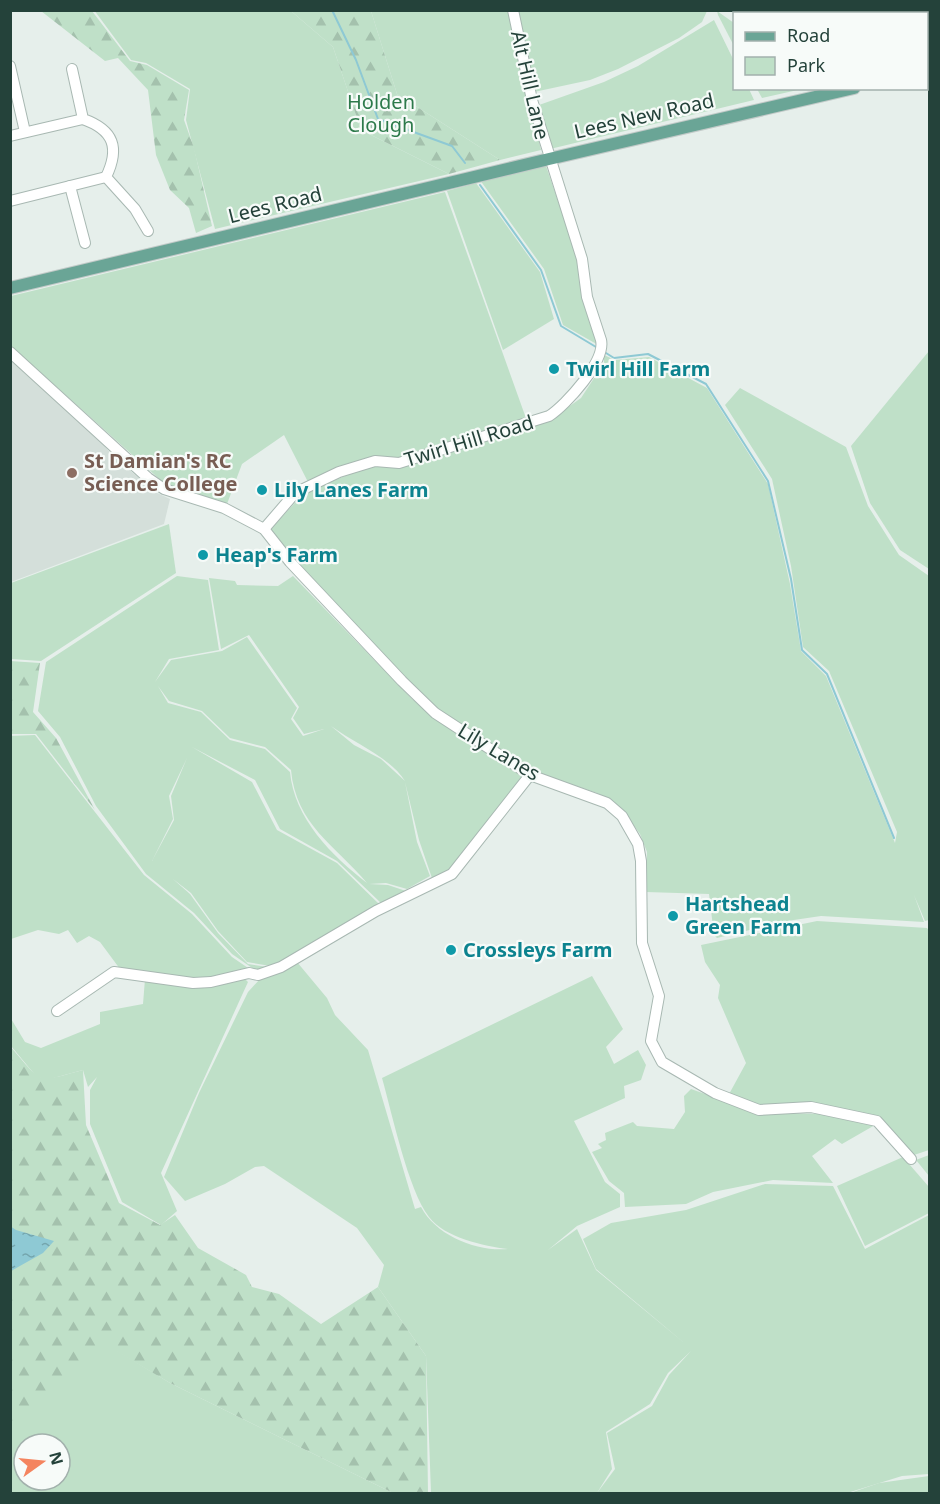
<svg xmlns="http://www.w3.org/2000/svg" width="940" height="1504" font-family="'Noto Sans',sans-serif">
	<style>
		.built { fill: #d4dfda }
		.green { fill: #bfe0c8; fill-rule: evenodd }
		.forest { fill: url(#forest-firs) }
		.water { fill: url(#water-ripples) }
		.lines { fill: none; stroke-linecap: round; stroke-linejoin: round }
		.stream { stroke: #8ec9d4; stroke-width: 2 }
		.minor-casing { stroke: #a8b8b2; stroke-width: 12 }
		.major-casing { stroke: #c2cac8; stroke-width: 14 }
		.minor { stroke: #fff; stroke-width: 10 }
		.major { stroke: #6aa596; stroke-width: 12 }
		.culture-dot { fill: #0f9aa8; stroke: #f7fbf9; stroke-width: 2 }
		.education-dot { fill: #8d6e63; stroke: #f7fbf9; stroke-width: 2 }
		.labels { text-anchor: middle; stroke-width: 4.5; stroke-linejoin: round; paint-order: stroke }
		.street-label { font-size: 20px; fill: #24423a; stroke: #f7fbf9 }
		.park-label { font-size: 20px; fill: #2d7a4b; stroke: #f7fbf9 }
		.culture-label { font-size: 20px; font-weight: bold; fill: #0d838f; stroke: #f7fbf9; text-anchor: start }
		.education-label { font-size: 20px; font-weight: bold; fill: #785e54; stroke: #f7fbf9; text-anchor: start }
	</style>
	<defs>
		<pattern id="forest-firs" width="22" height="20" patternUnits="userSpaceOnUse" patternTransform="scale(1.5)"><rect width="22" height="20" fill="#bfe0c8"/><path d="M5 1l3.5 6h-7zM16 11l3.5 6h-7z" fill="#a4c1ad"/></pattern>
		<pattern id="water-ripples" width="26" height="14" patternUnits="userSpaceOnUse" patternTransform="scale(1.5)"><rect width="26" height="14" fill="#8ec9d4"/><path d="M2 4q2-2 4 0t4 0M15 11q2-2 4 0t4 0" fill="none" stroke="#74a5ad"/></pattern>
	</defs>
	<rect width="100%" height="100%" fill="#e6efeb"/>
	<polygon class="built" points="10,356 100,440 111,454 155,492 170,499 164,524 11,582"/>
	<g class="green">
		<polygon points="94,10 291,11 333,47 361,130 449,174 215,229 186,120 190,89 146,63 131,60"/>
		<polygon points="371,11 510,11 541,150 500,160 397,94"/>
		<polygon points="517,11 707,11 702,22 679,38 618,69 590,80 534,92"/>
		<polygon points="717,11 734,23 734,46 718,15"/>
		<polygon points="795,11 929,11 929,59 927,60 926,14 796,14"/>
		<polygon points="714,20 734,61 734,88 749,89 754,100 550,149 539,105 604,82 638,66"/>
		<polygon points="757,89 802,89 762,98"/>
		<polygon points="546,166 579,262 600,346 563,325 544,269 480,180"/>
		<polygon points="476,183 540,272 554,319 503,350 447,191"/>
		<polygon points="445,192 527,421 471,439 308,482 284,435 242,464 227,504 166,485 11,346 11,296"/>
		<polygon points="929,351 929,569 900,550 870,503 851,446"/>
		<polygon points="604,355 615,360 649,357 707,388 768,484 790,584 801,651 826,676 895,843 897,832 829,671 803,647 791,566 772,479 725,405 740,388 846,447 868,506 899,555 929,576 929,920 925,921 914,895 924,922 821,916 787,921 717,938 714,935 709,894 646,892 647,852 640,834 621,808 597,793 544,775 469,735 434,706 306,576 270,530 303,494 373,464 401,466 553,418 581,398 604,363"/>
		<polygon points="169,524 176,573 41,661 11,659 11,583"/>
		<path d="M177,576L208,580L219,650L169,659L155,682L171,660L222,651L247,637L297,708L291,719L303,736L324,729L304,734L293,718L299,707L249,635L221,649L209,578L235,581L237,585L278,586L293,576L412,699L521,775L522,779L452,869L433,881L419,840L405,782L417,842L430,876L407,889L386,883L369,884L388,885L409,892L382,904L337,861L280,829L255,780L192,747L252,782L277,830L337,863L379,904L276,967L247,962L218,931L191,893L173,879L190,894L218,933L248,964L275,968L255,970L232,954L194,913L146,874L96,806L60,737L38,711L46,662ZM158,686L169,701L202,711L230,738L265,747L291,770C296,825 335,845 367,883C332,856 294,818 290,772L265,749L230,740L201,712L168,703ZM331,726C354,743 391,758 405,781L381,759L354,745ZM187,758L171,796L174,820L152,861L173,819L169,796Z"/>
		<polygon points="35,735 144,875 192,914 232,957 251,970 207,981 120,969 100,942 89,936 77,943 68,930 59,934 38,930 11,939 10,736"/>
		<polygon points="817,921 927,928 930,932 929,1150 911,1156 880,1118 758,1104 728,1096 746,1063 718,998 720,985 705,962 701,945"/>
		<path d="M297,962L327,998L335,1015L368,1050L415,1209L421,1207C436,1236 478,1252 508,1249C484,1246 445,1238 429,1217C408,1190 392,1113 382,1078L592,976L623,1029L606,1047L614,1064L638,1050L646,1065L641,1080L624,1086L625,1098L574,1121L605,1182L620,1194V1207L577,1226L548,1250L577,1229L596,1270L688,1346L596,1269L583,1239L611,1223L686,1210L765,1184L833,1186L865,1249L929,1215V1474L902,1476L844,1494L431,1493L426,1356L378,1287L384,1265L357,1228L264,1166L255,1167L225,1184L185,1201L164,1177L199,1093L248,992L260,979ZM691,1351L669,1375L652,1406L607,1433L615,1469L597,1493L612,1469L606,1432L650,1404L668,1373Z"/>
		<polygon points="243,977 248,982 161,1173 177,1211 161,1225 122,1202 90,1124 90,1090 97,1077 88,1087 83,1070 46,1080 36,1076 11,1046 10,1017 25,1042 41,1048 100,1024 100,1012 143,1004 145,979"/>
		<polygon points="691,1089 759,1113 833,1114 875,1125 842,1144 835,1139 812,1156 833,1183 773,1180 713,1192 686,1204 625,1207 624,1193 609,1181 592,1152 602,1148 598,1144 606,1140 605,1133 633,1122 637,1126 674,1129 685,1112 684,1096"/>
		<polygon points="929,1155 929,1176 916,1160"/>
		<polygon points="903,1157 929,1187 929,1213 865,1246 837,1186"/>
		<path d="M10,1337L106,1344L170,1383L393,1493H11ZM24,1444H60V1480H24Z"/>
		<polygon points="929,1476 929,1493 850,1493 879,1483"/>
	</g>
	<g class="forest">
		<polygon points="41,11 92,11 130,61 147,65 189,90 184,120 194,148 212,226 196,233 189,208 170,190 156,155 148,90 118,58 105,61"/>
		<polygon points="291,11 371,11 397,94 500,160 449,174 361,130 333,47"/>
		<polygon points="10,661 40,663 33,712 56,738 95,810 36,734 11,734"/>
		<path d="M10,1046C43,1084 35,1083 83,1070L86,1125L119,1203L160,1225L175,1215L198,1248L246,1275L252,1287L279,1294L321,1324L378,1287L426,1356L428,1493H393L170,1383L106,1345L85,1355L12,1432L14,1445L11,1447Z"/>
	</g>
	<polygon class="water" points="10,1226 16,1230 54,1241 43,1253 11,1271"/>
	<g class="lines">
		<g class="stream">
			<polyline points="332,10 356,60 378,119 452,146 465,163"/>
			<polyline points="480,185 541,270 561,326 596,347"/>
			<polyline points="606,353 614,358 648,354 706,384 768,481 791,579 802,650 827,674 894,838"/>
		</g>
		<defs>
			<g id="minor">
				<polyline points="10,66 25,132"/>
				<path d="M72,69L83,119C114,130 120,148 106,177L135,209L148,231"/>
				<polyline points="10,136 83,119"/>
				<polyline points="70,186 85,243"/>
				<polyline points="10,201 106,177"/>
				<polyline points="10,352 148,478 164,489 224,508 264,529 290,562 402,681 435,713 530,775 607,803 622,816 638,844 641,861 642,943 659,996 651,1041 662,1062 715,1093 759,1110 811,1107 877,1121 911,1159"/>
				<path d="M264,529L295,493L339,472L375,461L399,463L549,416C566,405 606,361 601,340L587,297L582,259L532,100L513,10"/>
				<polyline points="57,1011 114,972 193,983 211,982 249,973 258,975 281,967 376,911 452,874 530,775"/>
			</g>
			<g id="major">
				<polyline points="926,72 930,71"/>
				<polyline points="10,288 549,159 854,88"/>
			</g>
		</defs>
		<use href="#minor" class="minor-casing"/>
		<use href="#major" class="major-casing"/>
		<use href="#minor" class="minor"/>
		<use href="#major" class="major"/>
	</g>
	<g class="culture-dot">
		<circle cx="554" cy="369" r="6"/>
		<circle cx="262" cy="490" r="6"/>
		<circle cx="203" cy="555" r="6"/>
		<circle cx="673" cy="916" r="6"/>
		<circle cx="451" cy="950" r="6"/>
	</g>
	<circle class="education-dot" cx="72" cy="473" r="6"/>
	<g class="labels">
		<g class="street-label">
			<text transform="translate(530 85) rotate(77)" y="7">Alt Hill Lane</text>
			<text transform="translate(644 116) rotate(-13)" y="7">Lees New Road</text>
			<text transform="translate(275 205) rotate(-14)" y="7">Lees Road</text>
			<text transform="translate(469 441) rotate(-17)" y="7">Twirl Hill Road</text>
			<text transform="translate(499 752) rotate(31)" y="7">Lily Lanes</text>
		</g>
		<g class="park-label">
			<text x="381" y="109">Holden<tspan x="381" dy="23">Clough</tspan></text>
		</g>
		<g class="culture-label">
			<text x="566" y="376">Twirl Hill Farm</text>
			<text x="274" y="497">Lily Lanes Farm</text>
			<text x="215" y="562">Heap's Farm</text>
			<text x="685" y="911">Hartshead<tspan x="685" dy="23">Green Farm</tspan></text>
			<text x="463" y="957">Crossleys Farm</text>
		</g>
		<g class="education-label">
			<text x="84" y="468">St Damian's RC<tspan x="84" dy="23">Science College</tspan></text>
		</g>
	</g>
	<rect width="940" height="1504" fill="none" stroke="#24423a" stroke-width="24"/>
	<rect x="733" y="12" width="195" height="78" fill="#f7fbf9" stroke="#a3b1ad" stroke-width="1.5"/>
	<rect x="745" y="32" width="30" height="9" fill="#6aa596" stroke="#a3b1ad" stroke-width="1.5"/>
	<text x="787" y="42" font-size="18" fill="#24423a">Road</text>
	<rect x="745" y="57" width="30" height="18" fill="#bfe0c8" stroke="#a3b1ad" stroke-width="1.5"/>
	<text x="787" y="72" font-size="18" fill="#24423a">Park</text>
	<g transform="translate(42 1462) rotate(75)"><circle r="28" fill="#f7fbf9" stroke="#a3b1ad" stroke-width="1.5"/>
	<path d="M0-4.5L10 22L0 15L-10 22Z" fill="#f4845f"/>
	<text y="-9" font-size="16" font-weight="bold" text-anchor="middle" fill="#24423a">N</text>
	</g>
</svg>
